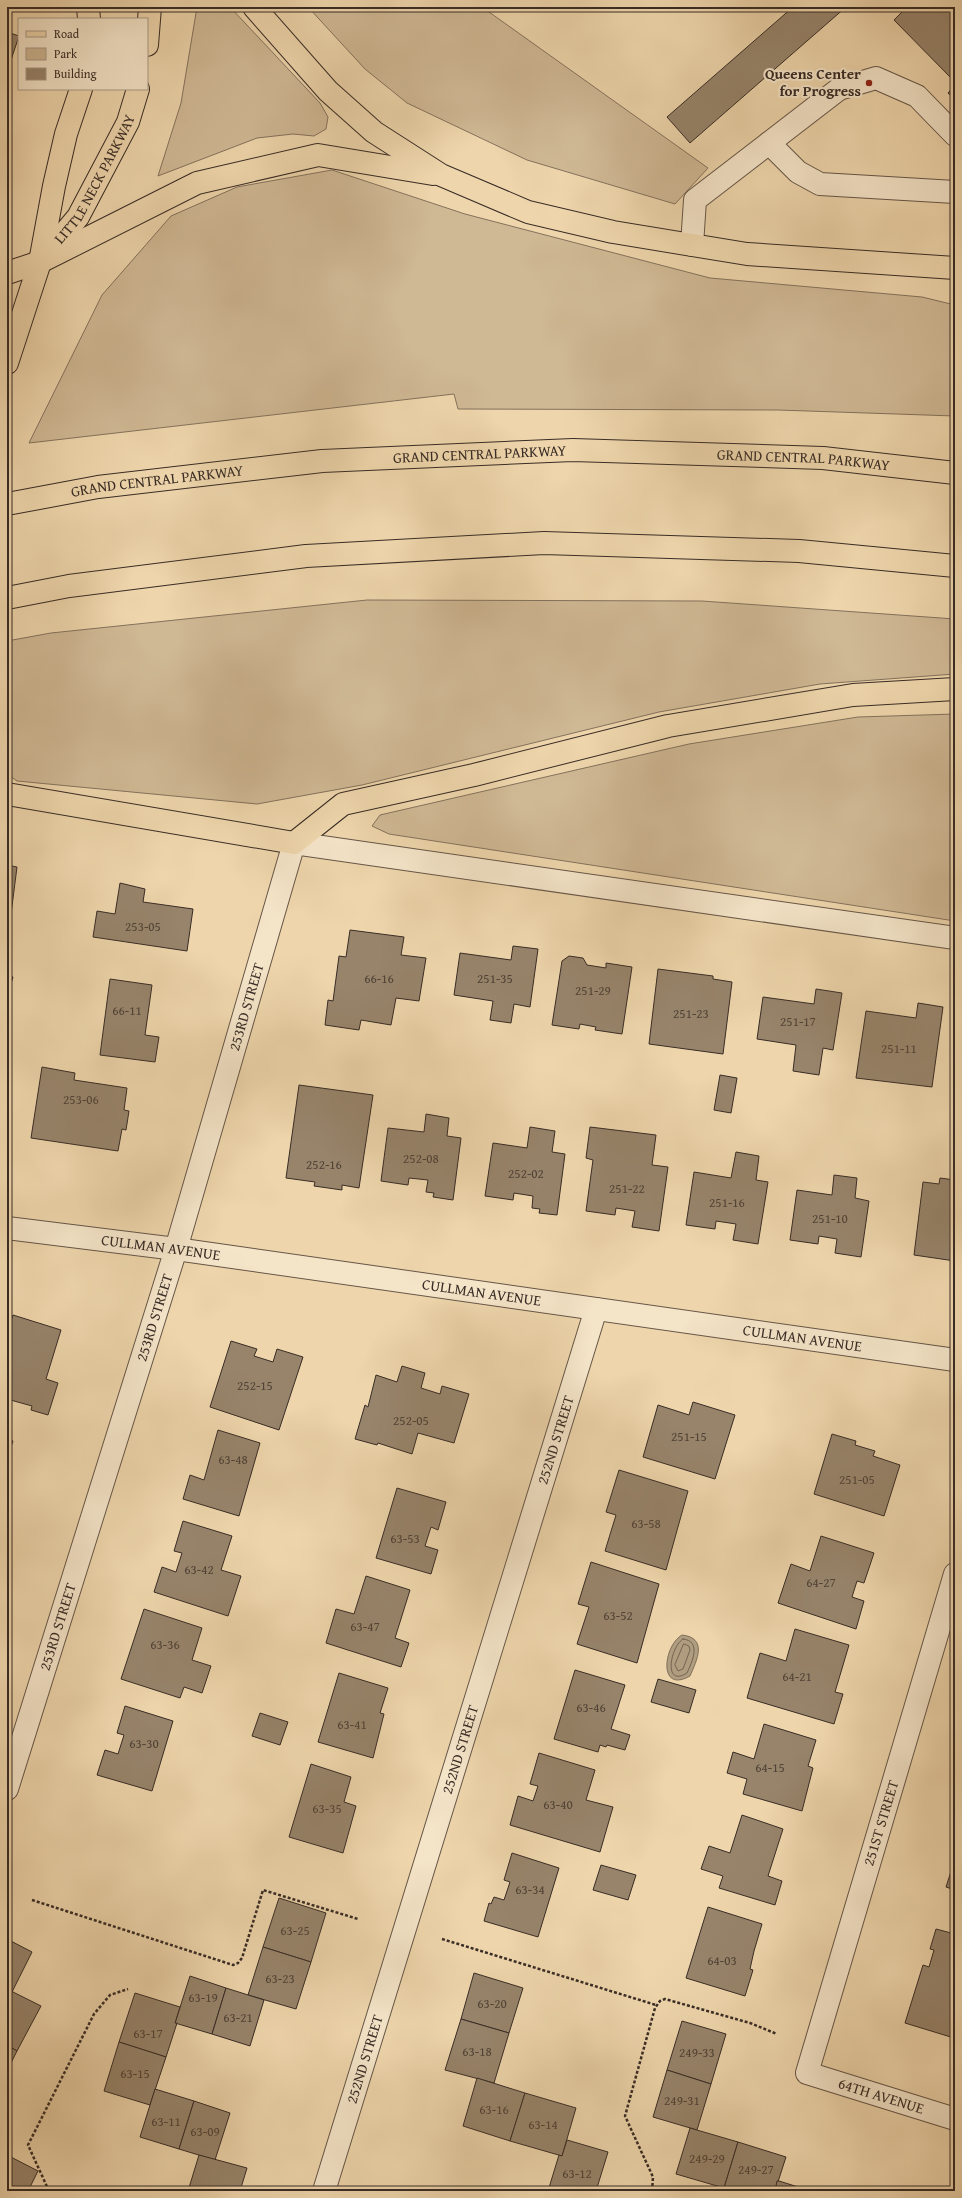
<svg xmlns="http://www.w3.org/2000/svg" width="962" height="2198" font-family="'Gentium Book Plus',serif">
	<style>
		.green { fill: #cfb894; stroke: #84725d }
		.water { fill: #b09c7e; stroke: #806f5b }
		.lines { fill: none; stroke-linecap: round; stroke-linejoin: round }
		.shore { stroke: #746452; stroke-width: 1 }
		.building { fill: #97846b; stroke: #382c26 }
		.minor-casing { stroke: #665647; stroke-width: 24 }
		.major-casing { stroke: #382c26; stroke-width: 24 }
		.highway-casing { stroke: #382c26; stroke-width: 24 }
		.path { stroke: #382c26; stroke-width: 2.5; stroke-dasharray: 3 2; stroke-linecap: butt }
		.minor { stroke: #f4e4c8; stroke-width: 22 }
		.major { stroke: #eed5ab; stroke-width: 22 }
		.highway { stroke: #eed5ab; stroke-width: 22 }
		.poi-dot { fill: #8f2418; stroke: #f4e4c8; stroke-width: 1.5 }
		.labels { text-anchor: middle; stroke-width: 4; stroke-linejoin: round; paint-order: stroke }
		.number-label { font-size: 13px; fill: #504237 }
		.poi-label { font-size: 15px; font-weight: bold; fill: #382c26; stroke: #f4e4c8; text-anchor: end }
		.street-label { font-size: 15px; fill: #382c26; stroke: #f4e4c8 }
	</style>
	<rect width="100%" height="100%" fill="#eed5ab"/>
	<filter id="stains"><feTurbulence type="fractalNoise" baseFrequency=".005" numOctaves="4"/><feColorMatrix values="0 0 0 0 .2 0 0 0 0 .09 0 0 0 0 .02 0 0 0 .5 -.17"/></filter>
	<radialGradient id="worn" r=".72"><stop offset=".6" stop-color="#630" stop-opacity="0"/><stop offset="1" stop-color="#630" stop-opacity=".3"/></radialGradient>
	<g class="green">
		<polygon points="197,7 230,7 320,103 328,117 326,129 314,136 293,134 257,138 158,176 181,103"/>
		<polygon points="308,7 482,7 708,168 675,204 527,160 407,103 365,69"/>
		<polygon points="332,170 465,214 710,278 922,297 955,305 955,416 778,410 458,409 454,394 29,443 102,295 171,216 237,187"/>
		<polygon points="367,600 702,601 955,619 955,674 820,684 659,712 362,785 257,804 17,781 7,774 7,641 51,633"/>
		<polygon points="955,714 955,921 389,834 372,826 380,815 689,744 858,717"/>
	</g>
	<path class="water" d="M682,1635C708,1638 697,1660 690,1676C658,1694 663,1646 682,1635Z"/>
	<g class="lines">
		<g class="shore">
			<path d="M683,1639C702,1641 692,1662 687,1673C663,1688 670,1647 683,1639Z"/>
			<polygon points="684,1644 689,1646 690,1650 683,1669 678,1671 675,1665"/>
		</g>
	</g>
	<g class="building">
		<polygon points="793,7 846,7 690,143 667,117"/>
		<polygon points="907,7 955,7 955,82 894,20"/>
		<polygon points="7,32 19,36 7,72"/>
		<polygon points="955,85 955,100 948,93"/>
		<polygon points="7,865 17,867 10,922 7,922"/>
		<polygon points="120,883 145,889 143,902 193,909 187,951 93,937 97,911 115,914"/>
		<polygon points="350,930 404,937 401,955 426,958 419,1001 396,998 391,1025 361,1020 359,1030 325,1025 328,1000 333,1001 339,956 346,957"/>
		<polygon points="513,946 538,949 530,1007 514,1004 511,1023 490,1020 493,1001 454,995 460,953 511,960"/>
		<polygon points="569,956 583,958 587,965 606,968 606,963 632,967 622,1034 595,1030 596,1027 580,1024 579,1029 552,1025 562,961"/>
		<polygon points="658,969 713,976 713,979 732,982 723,1054 649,1044"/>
		<polygon points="7,976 13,977 7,996"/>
		<polygon points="110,979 152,985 145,1035 159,1037 155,1062 100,1055"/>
		<polygon points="816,989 842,993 833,1050 823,1048 819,1075 793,1071 796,1045 757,1039 763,997 814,1004"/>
		<polygon points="918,1003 943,1007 932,1087 856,1078 866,1011 916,1018"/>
		<polygon points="42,1067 75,1073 74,1080 127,1088 124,1110 129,1111 126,1130 122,1129 118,1151 31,1138"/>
		<polygon points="720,1075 737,1078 731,1113 714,1110"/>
		<polygon points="299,1085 373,1095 359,1188 342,1185 342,1190 314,1186 315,1182 286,1178"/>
		<polygon points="426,1114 449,1118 447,1136 461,1138 453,1200 433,1197 434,1193 426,1192 428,1180 409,1178 408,1185 381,1181 388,1128 424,1132"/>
		<polygon points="530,1127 555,1131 552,1152 565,1154 557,1215 539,1213 540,1209 532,1208 533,1196 514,1193 513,1200 485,1196 493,1143 527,1148"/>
		<polygon points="590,1127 656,1135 652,1165 668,1167 659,1231 632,1227 635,1211 616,1208 615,1215 586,1211 593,1160 586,1158"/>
		<polygon points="736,1152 759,1156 756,1180 768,1182 758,1244 733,1240 736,1224 716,1221 715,1229 686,1225 694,1172 731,1178"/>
		<polygon points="834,1175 857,1178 855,1198 869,1201 861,1257 835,1253 837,1239 819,1236 818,1244 790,1240 797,1190 832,1195"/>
		<polygon points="940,1178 955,1180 955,1261 914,1255 923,1182 939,1184"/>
		<polygon points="13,1315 61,1330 46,1379 58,1383 48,1415 31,1410 32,1406 7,1399 7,1333"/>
		<polygon points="231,1341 257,1349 254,1356 273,1362 277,1349 303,1357 279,1430 210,1407"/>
		<polygon points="402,1366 425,1373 421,1388 440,1394 442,1386 469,1394 454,1443 418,1433 412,1454 378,1443 377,1445 355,1439 365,1405 368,1407 376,1375 397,1382"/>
		<polygon points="693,1402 735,1415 715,1479 643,1457 658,1405 689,1415"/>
		<polygon points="218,1430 260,1443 239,1516 183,1499 190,1475 204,1480"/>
		<polygon points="832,1434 856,1441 855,1445 875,1451 873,1456 900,1465 884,1516 814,1494"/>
		<polygon points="7,1439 13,1441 7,1459"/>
		<polygon points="619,1470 688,1491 666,1570 605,1551 616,1515 606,1512"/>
		<polygon points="397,1488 446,1502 438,1530 431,1527 425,1546 438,1550 431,1574 376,1558"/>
		<polygon points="183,1521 232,1536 221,1570 241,1576 228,1616 154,1592 162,1567 176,1572 182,1553 174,1551"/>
		<polygon points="821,1536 874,1553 864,1583 857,1581 852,1597 864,1601 856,1629 778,1603 791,1564 810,1571"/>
		<polygon points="591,1562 659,1584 637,1663 577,1644 589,1607 578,1604"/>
		<polygon points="366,1576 410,1590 395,1638 409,1643 401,1667 326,1643 336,1609 354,1614"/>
		<polygon points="144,1609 202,1628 192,1660 211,1666 202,1693 184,1687 180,1698 121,1679"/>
		<polygon points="795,1629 849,1645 835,1692 843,1694 834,1724 747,1698 760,1653 786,1661"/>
		<polygon points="575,1670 625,1685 611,1729 630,1735 625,1750 607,1745 606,1747 600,1745 598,1752 554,1739"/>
		<polygon points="339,1673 388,1688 380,1713 384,1714 373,1758 318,1742"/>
		<polygon points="658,1679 696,1690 689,1713 651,1702"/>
		<polygon points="125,1706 173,1721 152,1791 97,1775 105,1750 118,1754 124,1735 117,1733"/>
		<polygon points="260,1713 288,1722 280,1745 252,1736"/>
		<polygon points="764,1724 816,1740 808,1766 813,1768 802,1811 743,1794 747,1779 727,1773 733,1752 754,1759"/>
		<polygon points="539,1753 595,1770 586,1800 613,1807 600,1852 510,1825 518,1796 533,1801 538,1786 530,1784"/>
		<polygon points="311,1764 351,1777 344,1802 356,1806 343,1853 289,1837"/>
		<polygon points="742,1815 783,1829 768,1876 782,1881 775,1905 719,1888 723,1876 701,1869 709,1846 730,1853"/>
		<polygon points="512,1853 559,1868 538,1937 484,1921 489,1903 491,1904 494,1897 504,1900 510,1882 504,1880"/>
		<polygon points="955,1859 955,1890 946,1887"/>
		<polygon points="601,1865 636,1875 628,1900 593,1890"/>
		<polygon points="279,1898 326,1913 311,1962 263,1947"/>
		<polygon points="708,1907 762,1924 754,1951 750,1969 753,1970 745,1996 686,1978"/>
		<polygon points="936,1929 955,1934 954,2038 905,2023 923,1965 929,1967 934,1950 930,1949"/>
		<polygon points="7,1939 32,1952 12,1992 7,1989"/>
		<polygon points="263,1947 311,1962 296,2009 248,1995"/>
		<polygon points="474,1973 523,1988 509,2033 461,2019"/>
		<polygon points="190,1976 226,1988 212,2034 175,2023"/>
		<polygon points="226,1988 264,2000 250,2046 212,2034"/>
		<polygon points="7,1989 41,2006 17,2051 7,2045"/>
		<polygon points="135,1993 180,2007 175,2023 177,2023 166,2057 119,2042"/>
		<polygon points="461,2019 509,2033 494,2083 445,2070"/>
		<polygon points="682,2021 726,2034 711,2084 667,2070"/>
		<polygon points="119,2042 166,2057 150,2105 104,2091"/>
		<polygon points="7,2045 17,2051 7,2071"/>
		<polygon points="667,2070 711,2084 697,2130 653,2117"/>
		<polygon points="477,2078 525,2093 510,2141 463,2126"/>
		<polygon points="155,2089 194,2101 179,2149 140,2137"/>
		<polygon points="525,2093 576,2108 562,2156 510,2141"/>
		<polygon points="194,2101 230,2113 215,2160 179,2149"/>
		<polygon points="690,2128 738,2142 724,2188 676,2174"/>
		<polygon points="567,2140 608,2152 596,2191 548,2191 559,2155 562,2156"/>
		<polygon points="738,2142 786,2157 775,2191 733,2191 724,2188"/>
		<polygon points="7,2155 38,2171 28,2191 7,2191"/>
		<polygon points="199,2155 247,2168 240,2191 188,2191"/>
		<polygon points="777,2181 779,2181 811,2191 775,2191"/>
	</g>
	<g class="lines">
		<defs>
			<g id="minor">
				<polyline points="769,143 798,172 820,184 955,192"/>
				<polyline points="692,245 695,200 839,89 876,78 917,96 955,135"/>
				<path id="s1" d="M7,1228L176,1249L955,1360"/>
				<path id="s2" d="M955,1574L807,2073L955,2119"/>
				<path id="s3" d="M7,1789L176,1249L294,843L955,938"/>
				<path id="s4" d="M324,2191L596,1309"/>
			</g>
			<g id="major">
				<polyline points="88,7 89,19"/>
				<polyline points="254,7 328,91 374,132 441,175 528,212 613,232 747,254 955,268"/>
				<polyline points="147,45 150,7"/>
				<path id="s5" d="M46,255L78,217L128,122L138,89"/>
				<polyline points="7,273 40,262 197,183 318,155 433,174"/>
				<polyline points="7,363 40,262 54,186 66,134 81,89"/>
				<polyline points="7,794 294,843"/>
			</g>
			<g id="highway">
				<path id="s6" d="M7,504L98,487L322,461L573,450L823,458L955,473"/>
				<polyline points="7,598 69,586 306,556 544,543 799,551 955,566"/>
				<polyline points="294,843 343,804 474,775 668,726 853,695 955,689"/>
			</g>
		</defs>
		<use href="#minor" class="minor-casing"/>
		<use href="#major" class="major-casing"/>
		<use href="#highway" class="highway-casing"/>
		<g class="path">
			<polyline points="32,1900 233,1965 238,1963 242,1958 263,1890 358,1919"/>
			<polyline points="442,1939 656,2005"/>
			<polyline points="49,2191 28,2145 94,2014 110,1995 128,1989"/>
			<polyline points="652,2191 653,2177 625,2116 655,2008 660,2001 665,1999 750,2023 777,2034"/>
		</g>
		<use href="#minor" class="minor"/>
		<use href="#major" class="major"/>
		<use href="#highway" class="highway"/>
	</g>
	<circle class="poi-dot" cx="869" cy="83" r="4"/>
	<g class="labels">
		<g class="number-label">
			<text x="143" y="931">253-05</text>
			<text x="379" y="983">66-16</text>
			<text x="495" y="983">251-35</text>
			<text x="593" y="995">251-29</text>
			<text x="127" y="1015">66-11</text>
			<text x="691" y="1018">251-23</text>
			<text x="798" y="1026">251-17</text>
			<text x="899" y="1053">251-11</text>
			<text x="81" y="1104">253-06</text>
			<text x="421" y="1163">252-08</text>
			<text x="324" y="1169">252-16</text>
			<text x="526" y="1178">252-02</text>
			<text x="627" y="1193">251-22</text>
			<text x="727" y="1207">251-16</text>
			<text x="830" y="1223">251-10</text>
			<text x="255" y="1390">252-15</text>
			<text x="411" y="1425">252-05</text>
			<text x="689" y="1441">251-15</text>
			<text x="233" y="1464">63-48</text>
			<text x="857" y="1484">251-05</text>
			<text x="646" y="1528">63-58</text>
			<text x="405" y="1543">63-53</text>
			<text x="199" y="1574">63-42</text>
			<text x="821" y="1587">64-27</text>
			<text x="618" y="1620">63-52</text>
			<text x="365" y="1631">63-47</text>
			<text x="165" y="1649">63-36</text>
			<text x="797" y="1681">64-21</text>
			<text x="591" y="1712">63-46</text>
			<text x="352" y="1729">63-41</text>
			<text x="144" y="1748">63-30</text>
			<text x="770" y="1772">64-15</text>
			<text x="558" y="1809">63-40</text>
			<text x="327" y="1813">63-35</text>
			<text x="530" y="1894">63-34</text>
			<text x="295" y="1935">63-25</text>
			<text x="722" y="1965">64-03</text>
			<text x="280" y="1983">63-23</text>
			<text x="203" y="2002">63-19</text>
			<text x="492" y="2008">63-20</text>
			<text x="238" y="2022">63-21</text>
			<text x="148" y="2038">63-17</text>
			<text x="477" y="2056">63-18</text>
			<text x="697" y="2057">249-33</text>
			<text x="135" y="2078">63-15</text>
			<text x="682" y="2105">249-31</text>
			<text x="494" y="2114">63-16</text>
			<text x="166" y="2126">63-11</text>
			<text x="543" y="2129">63-14</text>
			<text x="205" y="2136">63-09</text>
			<text x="707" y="2163">249-29</text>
			<text x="756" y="2174">249-27</text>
			<text x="577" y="2178">63-12</text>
		</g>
		<g class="poi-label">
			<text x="861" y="79">Queens Center<tspan x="861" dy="17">for Progress</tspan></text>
		</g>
		<g class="street-label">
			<text dy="5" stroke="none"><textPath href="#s5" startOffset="91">LITTLE NECK PARKWAY</textPath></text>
			<text dy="5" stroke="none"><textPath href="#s6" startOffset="476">GRAND CENTRAL PARKWAY</textPath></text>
			<text dy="5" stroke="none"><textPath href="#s6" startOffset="800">GRAND CENTRAL PARKWAY</textPath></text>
			<text dy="5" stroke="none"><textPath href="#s6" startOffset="152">GRAND CENTRAL PARKWAY</textPath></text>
			<text dy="5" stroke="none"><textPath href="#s3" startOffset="818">253RD STREET</textPath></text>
			<text dy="5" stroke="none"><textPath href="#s1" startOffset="155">CULLMAN AVENUE</textPath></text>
			<text dy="5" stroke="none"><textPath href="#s1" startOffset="479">CULLMAN AVENUE</textPath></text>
			<text dy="5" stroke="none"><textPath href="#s3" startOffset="494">253RD STREET</textPath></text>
			<text dy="5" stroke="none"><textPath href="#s1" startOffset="803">CULLMAN AVENUE</textPath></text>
			<text dy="5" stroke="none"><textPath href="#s4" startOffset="786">252ND STREET</textPath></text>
			<text dy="5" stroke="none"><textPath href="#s3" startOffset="170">253RD STREET</textPath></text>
			<text dy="5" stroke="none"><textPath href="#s4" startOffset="462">252ND STREET</textPath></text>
			<text transform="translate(881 1823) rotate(-73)" y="5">251ST STREET</text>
			<text dy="5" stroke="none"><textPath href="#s4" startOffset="138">252ND STREET</textPath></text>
			<text dy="5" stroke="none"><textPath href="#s2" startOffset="598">64TH AVENUE</textPath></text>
		</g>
	</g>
	<rect width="962" height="2198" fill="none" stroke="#eed5ab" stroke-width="24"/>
	<rect x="8" y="8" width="946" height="2182" fill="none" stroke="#382c26" stroke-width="2"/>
	<rect x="12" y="12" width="938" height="2174" fill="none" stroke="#382c26"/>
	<rect x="18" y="18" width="130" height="72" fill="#f4e4c8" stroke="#a99a87"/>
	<rect x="26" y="31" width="20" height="6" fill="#eed5ab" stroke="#a99a87"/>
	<text x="54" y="38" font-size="12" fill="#382c26">Road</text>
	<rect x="26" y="48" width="20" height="12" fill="#cfb894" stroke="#a99a87"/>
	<text x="54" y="58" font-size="12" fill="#382c26">Park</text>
	<rect x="26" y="68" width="20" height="12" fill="#97846b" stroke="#a99a87"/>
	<text x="54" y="78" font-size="12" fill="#382c26">Building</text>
	<rect width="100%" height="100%" filter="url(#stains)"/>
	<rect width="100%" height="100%" fill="url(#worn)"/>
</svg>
